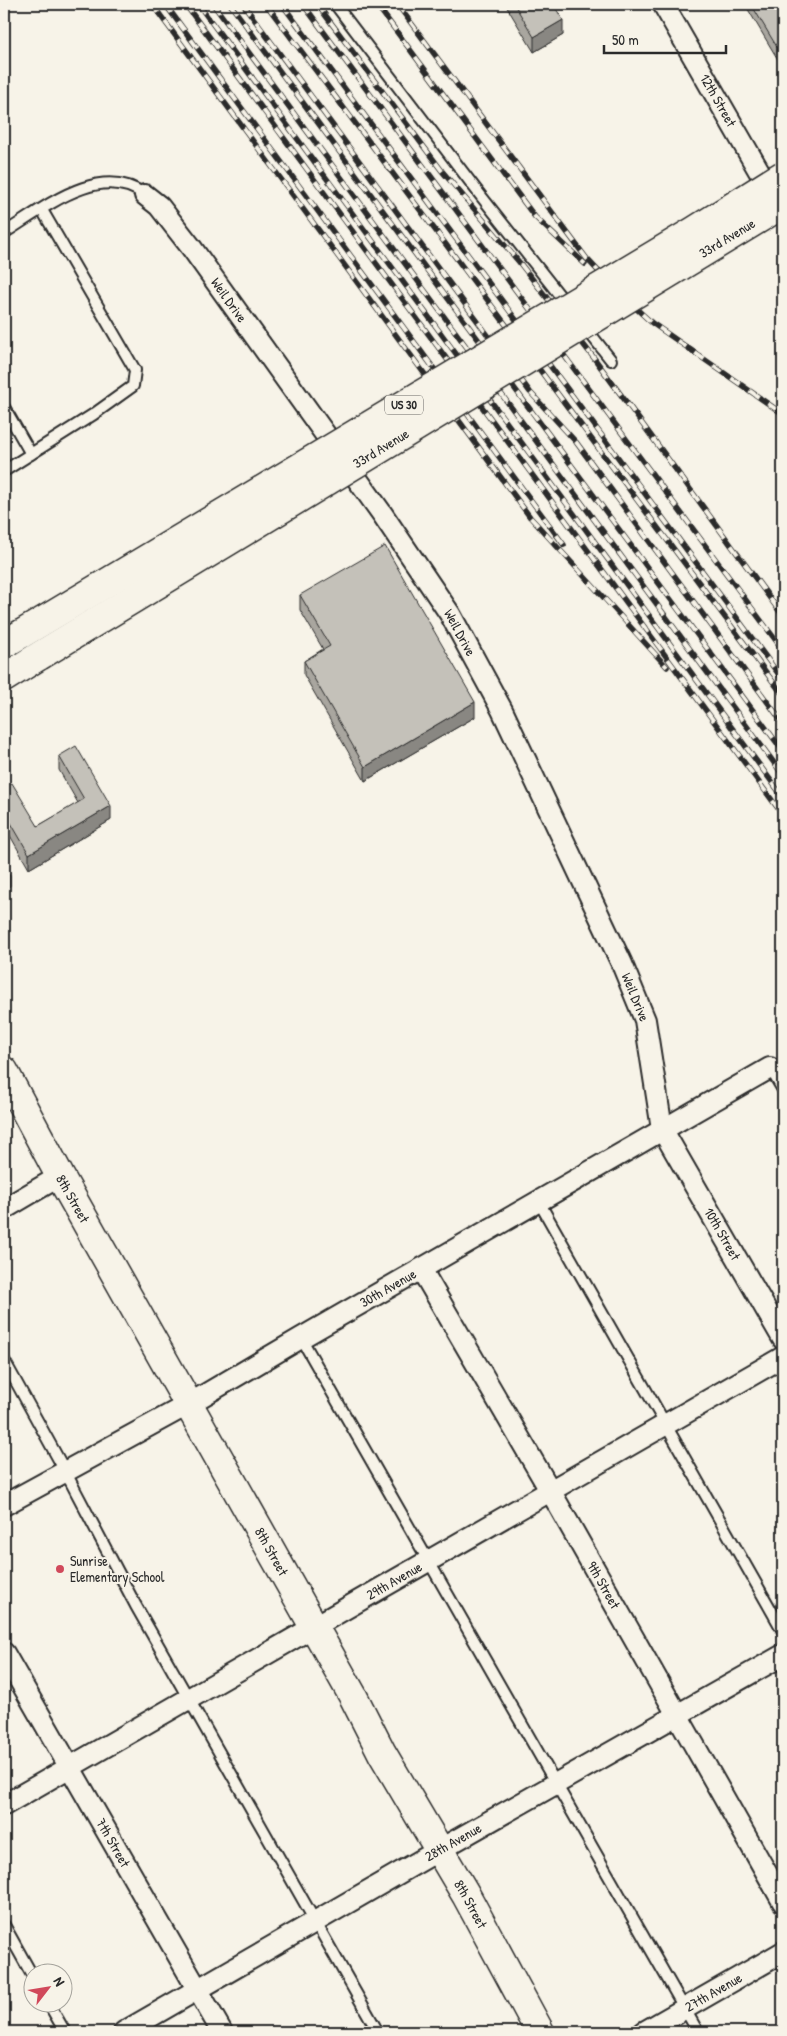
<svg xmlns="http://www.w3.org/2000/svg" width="787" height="2036" font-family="'Patrick Hand',sans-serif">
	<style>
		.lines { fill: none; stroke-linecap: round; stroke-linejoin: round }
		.service-casing { stroke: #2b2b2b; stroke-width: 14 }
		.minor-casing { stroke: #2b2b2b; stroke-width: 24 }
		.secondary-casing { stroke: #2b2b2b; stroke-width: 31 }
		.trunk-casing { stroke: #2b2b2b; stroke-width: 31 }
		.service { stroke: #f7f3e8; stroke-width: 10 }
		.minor { stroke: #f7f3e8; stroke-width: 20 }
		.secondary { stroke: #f7f3e8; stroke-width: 28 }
		.trunk { stroke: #f7f3e8; stroke-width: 28 }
		.rail-casing { stroke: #2b2b2b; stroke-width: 5.5 }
		.rail { stroke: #f7f3e8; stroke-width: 4; stroke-dasharray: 11; stroke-linecap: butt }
		.trunk-bridge-casing { stroke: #2b2b2b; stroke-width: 31; stroke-linecap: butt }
		.trunk-bridge { stroke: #f7f3e8; stroke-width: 28 }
		.wall { fill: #a9a69f; stroke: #2b2b2b }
		.shaded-wall { fill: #898782; stroke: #2b2b2b }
		.building { fill: #c4c1b9; stroke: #2b2b2b }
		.poi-dot { fill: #d1495b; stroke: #f7f3e8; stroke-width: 2 }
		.labels { text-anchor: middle; stroke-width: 4; stroke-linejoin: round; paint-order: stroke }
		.shield { fill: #f7f3e8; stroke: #686764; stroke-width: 1 }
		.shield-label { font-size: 12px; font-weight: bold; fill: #2b2b2b }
		.street-label { font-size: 14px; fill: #2b2b2b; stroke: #f7f3e8 }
		.poi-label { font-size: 14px; fill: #2b2b2b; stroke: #f7f3e8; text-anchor: start }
	</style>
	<rect width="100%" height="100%" fill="#f7f3e8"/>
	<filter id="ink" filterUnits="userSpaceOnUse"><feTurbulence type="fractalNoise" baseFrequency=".02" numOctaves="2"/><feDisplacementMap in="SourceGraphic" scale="10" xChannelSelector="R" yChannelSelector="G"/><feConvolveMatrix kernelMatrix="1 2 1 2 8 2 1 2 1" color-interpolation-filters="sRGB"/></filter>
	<g filter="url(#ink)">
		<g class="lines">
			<defs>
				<g id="service">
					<polyline points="335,4 481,196 568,306"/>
					<path d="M4,233C43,209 100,161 145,195"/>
					<polyline points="585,327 611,360"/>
					<polyline points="4,407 31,454"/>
					<polyline points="4,471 94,414 133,386 135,370 42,210"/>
					<polyline points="770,1068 783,1090"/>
					<polyline points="539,1202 783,1631"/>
					<polyline points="301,1338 698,2032"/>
					<polyline points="4,1360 65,1471 136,1606 378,2032"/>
					<polyline points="4,1925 32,1975"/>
					<polyline points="49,2004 65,2032"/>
				</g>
				<g id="minor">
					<path id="s1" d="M663,4L759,171"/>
					<path id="s2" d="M145,195L159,206L191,247L383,515L450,614L502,710L622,964L645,1020L662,1129L783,1339"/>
					<polyline points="4,1209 60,1176"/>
					<path id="s3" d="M421,1269L551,1492L783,1902"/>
					<path id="s4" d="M4,1505L189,1404L301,1338L770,1068"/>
					<path id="s5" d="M4,1653L222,2032"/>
					<path id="s6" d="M4,1805L783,1357"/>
					<path id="s7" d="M124,2032L439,1850L783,1655"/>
					<path id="s8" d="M644,2032L783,1952"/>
				</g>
				<g id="secondary">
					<path id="s9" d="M4,1071L60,1176L353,1696L382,1753L466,1895L540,2032"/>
				</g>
				<g id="trunk">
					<polyline points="4,644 23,633"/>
					<polyline points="4,678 39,656"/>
				</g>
			</defs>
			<use href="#service" class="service-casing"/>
			<use href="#minor" class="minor-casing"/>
			<use href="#secondary" class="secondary-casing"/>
			<use href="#trunk" class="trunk-casing"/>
			<use href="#service" class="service"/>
			<use href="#minor" class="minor"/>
			<use href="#secondary" class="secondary"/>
			<use href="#trunk" class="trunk"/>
			<defs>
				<g id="rail">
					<polyline points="152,4 530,517 667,667"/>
					<polyline points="165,4 564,545"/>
					<polyline points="185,4 783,815"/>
					<polyline points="198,4 783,797"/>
					<polyline points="213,4 783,775"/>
					<polyline points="230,4 783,751"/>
					<polyline points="243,4 530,392 576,442 783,723"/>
					<polyline points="266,4 783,695"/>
					<polyline points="282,4 783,680"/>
					<polyline points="303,4 783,650"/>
					<polyline points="317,4 442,171 519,262 594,358 783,616"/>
					<polyline points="376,4 535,217 585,264"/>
					<polyline points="397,4 587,259 618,292 652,323 783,414"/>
				</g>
			</defs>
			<use href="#rail" class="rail-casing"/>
			<use href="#rail" class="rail"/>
			<defs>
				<g id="trunk-bridge">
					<polyline points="23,633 694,231 783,175"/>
					<path id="s10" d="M39,656L783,204"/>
				</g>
			</defs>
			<use href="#trunk-bridge" class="trunk-bridge-casing"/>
			<use href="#trunk-bridge" class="trunk-bridge"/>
		</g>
		<g class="wall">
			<polygon points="505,4 553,4 563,35 534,52"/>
			<polygon points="746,4 783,4 783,68 746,6"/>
			<polygon points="300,595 475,717 365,781 304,675 304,661 323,649 300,610"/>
			<polygon points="59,756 111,820 29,869 4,825 4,788 38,826 78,803 59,770"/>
		</g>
		<g class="shaded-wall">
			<polygon points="563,20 563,35 534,52 534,37"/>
			<polygon points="475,702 475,717 365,781 365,767"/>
			<polygon points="111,806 111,820 29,869 29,854"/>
			<polygon points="10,875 10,886 4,890 4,878"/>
		</g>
		<g class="building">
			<polygon points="514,4 553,4 563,20 534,37"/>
			<polygon points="751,4 783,4 783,57"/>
			<polygon points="385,546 475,702 365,767 304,661 330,646 300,595"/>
			<polygon points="76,746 111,806 29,854 4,811 4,788 12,783 38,826 84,799 59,756"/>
			<polygon points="4,863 10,875 4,878"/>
		</g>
	</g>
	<circle class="poi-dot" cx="60" cy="1569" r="5"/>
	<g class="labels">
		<rect class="shield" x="385" y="395.5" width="38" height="19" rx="4"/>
		<g class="shield-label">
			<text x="404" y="409">US 30</text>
		</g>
		<g class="street-label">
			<text dy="5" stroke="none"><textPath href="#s1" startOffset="111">12th Street</textPath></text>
			<text dy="5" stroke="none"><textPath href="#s10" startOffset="805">33rd Avenue</textPath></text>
			<text dy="5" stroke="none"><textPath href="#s2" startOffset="135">Weil Drive</textPath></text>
			<text dy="5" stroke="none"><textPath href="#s10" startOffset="400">33rd Avenue</textPath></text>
			<text dy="5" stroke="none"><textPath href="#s2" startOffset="540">Weil Drive</textPath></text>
			<text dy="5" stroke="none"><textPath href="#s2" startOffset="945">Weil Drive</textPath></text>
			<text dy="5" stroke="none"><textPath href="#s9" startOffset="145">8th Street</textPath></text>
			<text dy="5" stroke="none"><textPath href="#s2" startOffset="1201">10th Street</textPath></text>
			<text dy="5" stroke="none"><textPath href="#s4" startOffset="441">30th Avenue</textPath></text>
			<text dy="5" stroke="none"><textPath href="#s9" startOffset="550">8th Street</textPath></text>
			<text dy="5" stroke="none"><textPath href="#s6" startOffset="450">29th Avenue</textPath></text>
			<text dy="5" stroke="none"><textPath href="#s3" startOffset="365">9th Street</textPath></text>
			<text dy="5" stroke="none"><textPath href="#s5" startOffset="219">7th Street</textPath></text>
			<text dy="5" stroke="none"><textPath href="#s7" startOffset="380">28th Avenue</textPath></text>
			<text dy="5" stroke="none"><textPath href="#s9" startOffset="955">8th Street</textPath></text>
			<text dy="5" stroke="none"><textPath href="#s8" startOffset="80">27th Avenue</textPath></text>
		</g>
		<g class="poi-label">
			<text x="70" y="1566">Sunrise<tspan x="70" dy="16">Elementary School</tspan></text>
		</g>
	</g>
	<rect width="787" height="2036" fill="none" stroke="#f7f3e8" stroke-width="20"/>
	<rect x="10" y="10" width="767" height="2016" fill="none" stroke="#2b2b2b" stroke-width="2" filter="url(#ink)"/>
	<g transform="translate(48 1988) rotate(59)"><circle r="24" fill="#f7f3e8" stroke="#a5a39c"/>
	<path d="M0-4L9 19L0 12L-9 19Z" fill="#d1495b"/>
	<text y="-8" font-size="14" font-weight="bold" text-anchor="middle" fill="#2b2b2b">N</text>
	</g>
	<path d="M604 45v8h122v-8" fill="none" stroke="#2b2b2b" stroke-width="2.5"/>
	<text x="612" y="45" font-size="15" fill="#2b2b2b" stroke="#f7f3e8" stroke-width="4" paint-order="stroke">50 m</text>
</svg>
